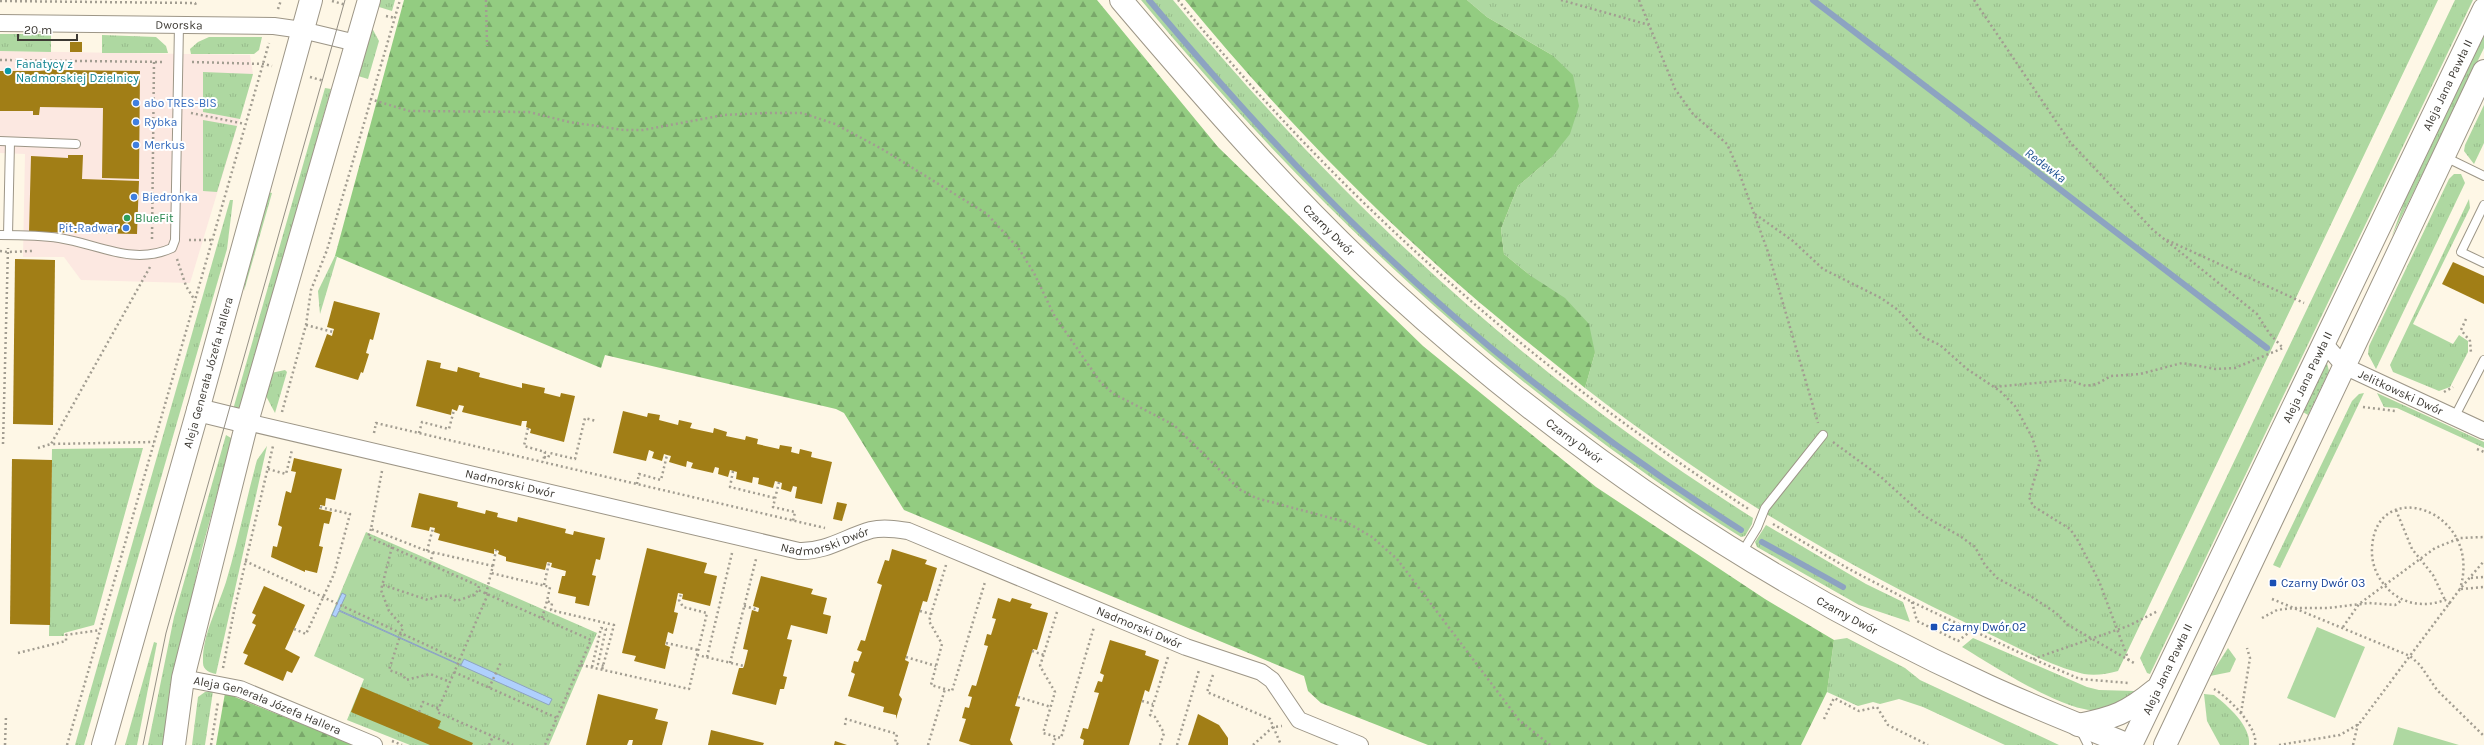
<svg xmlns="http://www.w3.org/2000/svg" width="2484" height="745" font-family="Karla,sans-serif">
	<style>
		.commercial { fill: #fce8e1 }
		.grass { fill: url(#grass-tufts) }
		.forest { fill: url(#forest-firs) }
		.garden { fill: url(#garden-dots) }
		.pitch { fill: #aed8a1 }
		.water { fill: #afd0fd; stroke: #8da3c1 }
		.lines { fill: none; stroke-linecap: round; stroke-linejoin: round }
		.stream { stroke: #8da3c1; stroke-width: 6 }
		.building { fill: #a17e16 }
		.lane-casing { stroke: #9d9687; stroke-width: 10 }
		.street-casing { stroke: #9d9687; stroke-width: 18 }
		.secondary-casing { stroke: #9d9687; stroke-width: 24 }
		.path { stroke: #a29d91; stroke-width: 2.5; stroke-dasharray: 2 3; stroke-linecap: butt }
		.lane { stroke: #fff; stroke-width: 8 }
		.street { stroke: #fff; stroke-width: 16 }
		.secondary { stroke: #fff; stroke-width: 22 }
		.tram { stroke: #959085; stroke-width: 1 }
		.culture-dot { fill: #0f9aa8; stroke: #fff; stroke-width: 1.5 }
		.shop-dot { fill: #3f7fe0; stroke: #fff; stroke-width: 1.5 }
		.leisure-dot { fill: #2e9e5b; stroke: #fff; stroke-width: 1.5 }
		.transit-dot { fill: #1a4fb4; stroke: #fff; stroke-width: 1.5 }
		.labels { text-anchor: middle; stroke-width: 4; stroke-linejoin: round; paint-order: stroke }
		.street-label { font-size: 12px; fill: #3d3a34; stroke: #fff }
		.culture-label { font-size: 12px; fill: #0d838f; stroke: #fff; text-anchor: start }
		.shop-label { font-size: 12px; fill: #366cbe; stroke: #fff; text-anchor: start }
		.leisure-label { font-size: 12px; fill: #27864d; stroke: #fff; text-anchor: start }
		.transit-label { font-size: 12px; fill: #164399; stroke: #fff; text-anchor: start }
		.water-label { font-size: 13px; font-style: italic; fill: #1c5090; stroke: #fff }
	</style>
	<defs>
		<pattern id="grass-tufts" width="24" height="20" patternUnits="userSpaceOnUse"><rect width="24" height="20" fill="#aed8a1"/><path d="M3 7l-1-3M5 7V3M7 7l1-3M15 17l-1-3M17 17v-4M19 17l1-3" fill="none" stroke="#97ba8b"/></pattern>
		<pattern id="forest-firs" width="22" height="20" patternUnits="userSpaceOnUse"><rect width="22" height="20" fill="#93cc81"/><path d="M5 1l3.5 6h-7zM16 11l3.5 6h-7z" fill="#79a76a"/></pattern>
		<pattern id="garden-dots" width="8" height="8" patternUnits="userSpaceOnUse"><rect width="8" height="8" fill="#aed8a1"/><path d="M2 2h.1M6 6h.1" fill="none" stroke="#97ba8b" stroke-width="1.8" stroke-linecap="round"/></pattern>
	</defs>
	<rect width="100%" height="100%" fill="#fef7e6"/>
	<polygon class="commercial" points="0,51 250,55 253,74 190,283 81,280 64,257 23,257 25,154 0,153"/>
	<g class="grass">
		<polygon points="381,0 395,0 392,11 379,7"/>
		<path d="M1141,0H1173C1340,202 1530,378 1753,518L1752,524L1745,536L1741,537C1511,393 1314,209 1141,0Z"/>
		<path d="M1467,0H2438L2118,671C2107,674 2095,676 2084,674C2050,666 2017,647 1985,632C1843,566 1709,484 1585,388L1595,353L1531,276L1504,254L1501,229L1518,186L1551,158L1552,55L1487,17Z"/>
		<polygon points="2455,0 2473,0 2150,674 2147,673 2140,658"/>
		<polygon points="372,28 379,41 368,79 358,76"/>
		<polygon points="0,34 51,34 51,52 0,51"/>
		<polygon points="102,35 156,37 166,46 168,53 102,53"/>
		<polygon points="2484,35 2484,48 2392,236 2409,188 2411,188"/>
		<polygon points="209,37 262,37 259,50 254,54 191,54 190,49 198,42"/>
		<polygon points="203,72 253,74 240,119 203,112"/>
		<polygon points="325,88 331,89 240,411 232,413"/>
		<polygon points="2484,105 2484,143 2474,164 2464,151 2465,145"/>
		<polygon points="203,120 237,126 217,192 203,191"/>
		<polygon points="2454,174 2461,174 2465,183 2376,369 2368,354 2369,346 2449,179"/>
		<polygon points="267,192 272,193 244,291 246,269"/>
		<polygon points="2469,199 2470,208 2413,324 2453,344 2459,335 2468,341 2468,352 2450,387 2439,391 2393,372 2390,365"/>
		<polygon points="230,200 233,200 227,249 84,745 75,745"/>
		<polygon points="335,256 337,257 320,314 318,291"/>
		<polygon points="285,370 287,372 275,413 266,396 271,373"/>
		<polygon points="2364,393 2280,568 2273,565 2352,401 2359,394"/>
		<polygon points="2377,393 2484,442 2484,448 2397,408 2384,407"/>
		<polygon points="226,435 231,438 231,443 202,549 190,606 169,745 148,745 174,617"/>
		<path d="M267,446L216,674C210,673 203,670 203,663C202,635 217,610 226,582C238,542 246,500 257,460Z"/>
		<polygon points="143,448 94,625 64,633 64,636 49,636 52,449"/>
		<polygon points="1766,525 1866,584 1903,602 1910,622 1859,605 1757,547 1755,542"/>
		<polygon points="366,532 597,633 549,745 410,745 347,720 364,679 314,656"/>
		<polygon points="1847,638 1905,668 1920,680 2059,745 2005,745 1923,707 1899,699 1880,704 1873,702 1858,706 1827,692 1834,640"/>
		<path d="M1973,638L2087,687L2099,690L2135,691C2124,700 2111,705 2101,709C2073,719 1986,661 1962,647Z"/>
		<polygon points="154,642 157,643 137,745 125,745"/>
		<polygon points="2228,648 2236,659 2230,672 2210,676"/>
		<polygon points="213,691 205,745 192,745 198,697 205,692"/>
		<path d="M2204,694L2214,695C2228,706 2251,726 2249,745H2220L2207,721Z"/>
	</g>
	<g class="forest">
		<polygon points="404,0 1097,0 1218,147 1423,346 1596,487 1765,599 1834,640 1827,692 1801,745 1428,745 1321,703 1308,691 1304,676 904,510 844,413 836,409 605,355 601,368 335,256"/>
		<path d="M1185,0H1467L1487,17L1552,55L1573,75L1579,106L1570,134L1551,158L1518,186L1501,229L1504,254L1531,276L1565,298L1589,324L1595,353L1585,388C1544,355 1503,323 1464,289C1364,202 1269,102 1185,0Z"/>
		<polygon points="225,693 354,745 216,745"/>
	</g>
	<polygon class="garden" points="2327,363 2329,371 2308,415 2303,412"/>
	<g class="pitch">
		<polygon points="2317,627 2365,647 2335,718 2287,698"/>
		<polygon points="2398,727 2459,745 2393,745"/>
	</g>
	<polygon class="water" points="342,593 346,595 339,610 461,665 464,659 552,699 549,705 339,611 336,617 332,615"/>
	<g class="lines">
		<g class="stream">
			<path d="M1149,0C1218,82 1289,162 1366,236C1480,346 1608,445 1741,530"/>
			<polyline points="1813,0 2267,348"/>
			<polyline points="1762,542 1843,587"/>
		</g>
	</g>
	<g class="building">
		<rect x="70" y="42" width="12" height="10"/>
		<polygon points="49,64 59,64 59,70 140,71 139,179 102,178 103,108 40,107 39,115 33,115 33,111 0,111 0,71 39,71 49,70"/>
		<polygon points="68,155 83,155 82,179 139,181 137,234 29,232 31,156 68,158"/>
		<polygon points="15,259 55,260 53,425 13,424"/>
		<polygon points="2453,262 2484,276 2484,304 2442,284"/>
		<polygon points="334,301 380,313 373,340 370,339 366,353 369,354 363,373 361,372 358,380 315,367 327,334 332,336 333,332 334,329 327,327"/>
		<polygon points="427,360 441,363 440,368 457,372 458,367 480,373 479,377 522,388 522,383 545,388 544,393 560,397 561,393 575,396 564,442 530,433 531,429 526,427 527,421 522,421 521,426 462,412 464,406 459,405 457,411 452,409 451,415 416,406"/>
		<polygon points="623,411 647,417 648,413 660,415 659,420 678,425 679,420 692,423 690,428 713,433 714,428 727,432 726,436 745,440 746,436 758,439 757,444 779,449 780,445 792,447 791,452 799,454 800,449 812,452 811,457 832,462 822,504 795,498 797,487 793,486 791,492 781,489 782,483 775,481 773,488 758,484 759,478 753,477 752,483 736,479 737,472 730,470 728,477 718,474 719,468 715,467 713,473 691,468 693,463 687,461 686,467 669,462 671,456 667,455 664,454 662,461 652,458 654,452 649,450 646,461 613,453"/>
		<polygon points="294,458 342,469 335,500 326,498 325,506 320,505 320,507 319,509 332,512 329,524 324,523 319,546 323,547 317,573 305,570 305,572 271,557 273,546 277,547 282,527 278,525 286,491 291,493 296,472 291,471"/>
		<polygon points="12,459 52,460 50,625 10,624"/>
		<polygon points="419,493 458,502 457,507 485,514 486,510 498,513 497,517 517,522 518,517 566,529 565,533 573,535 574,531 605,538 600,560 596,559 592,575 596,576 589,606 575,603 576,597 558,593 562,576 565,576 566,571 551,567 552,563 547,562 545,570 506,561 506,557 498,554 499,551 494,549 494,554 438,540 440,534 434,532 435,528 430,527 429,531 411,527"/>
		<polygon points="837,502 847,504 842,521 833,519"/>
		<polygon points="647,548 707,563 704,573 717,576 710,606 682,599 683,594 678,593 674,612 678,613 673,634 668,632 665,645 670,647 665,669 634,661 636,656 622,653"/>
		<polygon points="892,549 927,560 925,564 937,568 927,602 923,601 905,660 909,662 899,695 902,699 896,719 896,715 883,712 884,707 848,696 855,674 851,672 854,661 858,662 862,652 857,650 861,640 865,641 882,585 877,583 885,560 889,561"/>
		<polygon points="761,576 813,589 811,594 827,598 823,614 831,616 827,634 791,625 787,639 792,640 783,676 787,677 784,689 780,689 776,705 732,694 739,668 743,668 744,666 748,650 743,649 752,610 758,612 759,610 759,608 753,606"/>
		<polygon points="264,586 305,605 285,649 300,657 292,673 287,671 283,681 244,664 248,655 243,653 256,625 252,623 256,615 252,613"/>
		<polygon points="998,598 1010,602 1012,598 1032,604 1030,608 1048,613 1037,650 1033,649 1015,706 1020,707 1010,740 1013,745 971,745 959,741 966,719 962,718 965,707 969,708 972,697 968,696 972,685 976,686 988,646 984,645 987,634 991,635 996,619 992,618"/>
		<polygon points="1110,640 1146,651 1145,655 1159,660 1149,692 1145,690 1129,745 1083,745 1084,740 1080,738 1083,728 1088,729 1099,693 1094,692 1098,681 1102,682 1104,675 1100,673"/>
		<polygon points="361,687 441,721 438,728 473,743 472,745 430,745 351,712"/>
		<polygon points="598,694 658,709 655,719 668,722 662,745 632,745 633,740 629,740 627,745 586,745"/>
		<polygon points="1198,714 1219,725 1228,738 1228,745 1188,745"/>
		<polygon points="711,730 764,743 763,745 708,745"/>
		<polygon points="835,741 847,745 834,745"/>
	</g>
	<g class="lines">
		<defs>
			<g id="lane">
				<polyline points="0,141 76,144"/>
				<polyline points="2443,156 2484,176"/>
				<polyline points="2484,205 2461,252 2484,263"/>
				<path d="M0,235C19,235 40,235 59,238C98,244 133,266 172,248L175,240L179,25"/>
				<polyline points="8,235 10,142"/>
				<polyline points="2454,418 2484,360"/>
				<polyline points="1741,554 1757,528 1765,508 1823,435"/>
				<polyline points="2081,731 2088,745"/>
			</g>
			<g id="street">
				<path id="s1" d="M0,23L274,26L302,30L356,43"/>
				<path id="s2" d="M2324,343L2344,366L2484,431"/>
				<path id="s3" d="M247,422L799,551C826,552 846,537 871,530C883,527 896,529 908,531L1186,647L1261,672L1272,680L1299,720L1360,745"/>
				<path id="s4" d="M183,678L240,689L374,745"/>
			</g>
			<g id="secondary">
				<path id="s5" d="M1121,0C1206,100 1293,200 1390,289C1567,451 1769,586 1988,686C2034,707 2082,726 2129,745"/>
				<polyline points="198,410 247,422"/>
				<path d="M2078,725C2114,718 2127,713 2155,690"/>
				<path id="s6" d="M103,745L198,410L311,0"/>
				<polyline points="174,745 183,678 247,422 369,0"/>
				<path id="s7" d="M2131,745L2484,9"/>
				<polyline points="2165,745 2484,71"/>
			</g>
		</defs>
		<use href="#lane" class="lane-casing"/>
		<use href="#street" class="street-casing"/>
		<use href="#secondary" class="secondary-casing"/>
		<g class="path">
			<polyline points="486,0 487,46"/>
			<path d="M1178,0C1340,199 1535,371 1750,510"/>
			<polyline points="1561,0 1649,25"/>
			<polyline points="1639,0 1675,89 1693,114 1727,144 1736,164 1768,252 1818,423"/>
			<polyline points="1974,0 2070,142 2153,230 2257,314 2269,333 2283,348 2235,368 2216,369 2182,363 2140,374 2111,376 2097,384 2086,386 2068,380 1993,387"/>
			<polyline points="0,1 195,3 197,7"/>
			<polyline points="332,1 346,5"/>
			<polyline points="278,9 281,0"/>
			<polyline points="386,16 395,18"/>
			<polyline points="0,60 165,62"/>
			<polyline points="192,62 264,64 272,66"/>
			<polyline points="310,77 324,81"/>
			<polyline points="370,99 409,111 529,112 569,122 624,130 643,130 724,115 765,113 802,113 835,124 882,149 987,214 1019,249 1034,273 1054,315 1101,383 1114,394 1174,425 1239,489 1256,498 1346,522 1372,537 1397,559 1519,720 1550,745"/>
			<polyline points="191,113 245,124"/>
			<polyline points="1755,214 1793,241 1823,269 1881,298 1898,310 1923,337 1940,345 1967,369 2000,391 2015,406 2032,437 2040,461 2029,497 2033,506 2070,529 2077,539 2099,581 2129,661"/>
			<polyline points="152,239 154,62"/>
			<polyline points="189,240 211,240"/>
			<polyline points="2167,240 2304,303"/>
			<polyline points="0,251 8,252 33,251"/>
			<polyline points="177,259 186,286 194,299"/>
			<polyline points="150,267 51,444 154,442"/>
			<polyline points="2466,319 2461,330 2470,341 2471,353"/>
			<polyline points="306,325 333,332"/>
			<polyline points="2444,392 2453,387"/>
			<polyline points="2363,407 2395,411"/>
			<polyline points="282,412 306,325 311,290 327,250 400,0"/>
			<polyline points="528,428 524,446 545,452 543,462"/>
			<polyline points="374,433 376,423 825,528"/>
			<polyline points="419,433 422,422 449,429 454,410"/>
			<polyline points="1833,442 1881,477 1924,516 1960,536 1975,547 1985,565 1997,578 2032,597 2056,613 2068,625 2134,663"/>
			<polyline points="3,444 8,248"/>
			<polyline points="38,448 51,444"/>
			<polyline points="2477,449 2484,452"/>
			<polyline points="544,457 548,458 550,453 575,459 585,418 596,421"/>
			<polyline points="268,469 286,474 292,450"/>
			<polyline points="382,471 371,529 427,551 493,566 491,573 550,587 547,601 552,603 551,610 614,625 602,670"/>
			<polyline points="733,471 730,487 775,498"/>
			<polyline points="779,482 773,507 795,512 793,521"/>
			<polyline points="637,484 639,474 661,480 667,455"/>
			<polyline points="2396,510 2412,549 2433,575 2445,600"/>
			<polyline points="1773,524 1849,569 1912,602 2033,659 2080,679 2129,683"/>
			<polyline points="371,529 368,537 479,586 478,590 591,640 545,745"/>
			<polyline points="392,547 381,590 389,611 403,627 389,670 403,675 406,680 430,674 450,682"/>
			<polyline points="427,551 433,528"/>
			<polyline points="245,561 459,660"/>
			<polyline points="430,564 433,552"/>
			<polyline points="946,565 929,621 942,644 931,685 952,691 985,582"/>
			<polyline points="493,566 496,550"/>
			<polyline points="2471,578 2484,577"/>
			<path d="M383,585L428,600C438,595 446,593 456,601L474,595L478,590"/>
			<polyline points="544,585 549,563"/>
			<polyline points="2461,589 2484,587"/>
			<polyline points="486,594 491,573"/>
			<polyline points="488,594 437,712 513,745"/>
			<polyline points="2272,599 2410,656 2420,665 2437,690 2484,736"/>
			<polyline points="1912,602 1917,621 1958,641 1971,631"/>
			<path d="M2450,604L2445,600C2426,607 2406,605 2391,592C2378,580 2371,565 2372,548C2376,474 2484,510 2460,589"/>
			<polyline points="744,606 759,610"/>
			<polyline points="920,611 931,614"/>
			<polyline points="1057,612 1040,666 1055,692 1043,733 1061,738 1094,627"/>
			<polyline points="542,618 547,601"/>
			<polyline points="2262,618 2277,610 2293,608 2328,608 2369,603 2395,605 2402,600"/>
			<polyline points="2343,627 2359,604 2435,548 2460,538 2484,537"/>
			<polyline points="294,629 306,634 334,574 350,514 320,507"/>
			<polyline points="666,643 698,650"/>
			<polyline points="1032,651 1044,655"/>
			<polyline points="18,653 66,641 66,635 100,630"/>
			<polyline points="697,655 744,666"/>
			<polyline points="707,657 732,553"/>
			<polyline points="906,657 936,666"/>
			<polyline points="2033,659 2128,626 2158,611"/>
			<polyline points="730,663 756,559"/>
			<polyline points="581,665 689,689 707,613 683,607 679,600 681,594"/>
			<polyline points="592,667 601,628 606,629 598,664 604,666"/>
			<polyline points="223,668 234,611 273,446"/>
			<polyline points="454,672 557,718"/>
			<polyline points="1213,675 1207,692 1270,719 1281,745"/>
			<polyline points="489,688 501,662"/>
			<path d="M2214,689C2228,697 2259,728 2255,745"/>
			<polyline points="1018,697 1051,707"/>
			<polyline points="1142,701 1153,704"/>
			<polyline points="419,712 423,702 438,708"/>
			<polyline points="2241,713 2250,658 2247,648"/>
			<polyline points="1824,719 1834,698 1859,711 1877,707 1888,725 1928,745"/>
			<polyline points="845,725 846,719 897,734 895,743 901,745"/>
			<polyline points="392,741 402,745"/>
			<polyline points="5,745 6,716"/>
			<polyline points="67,745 269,43"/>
			<polyline points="211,745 218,702"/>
			<polyline points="489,745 493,736"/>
			<polyline points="928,745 945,689"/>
			<polyline points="1053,745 1056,736"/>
			<polyline points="1160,745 1164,733 1155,717 1150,715 1168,657"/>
			<polyline points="1177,745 1199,670"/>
			<polyline points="1253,745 1273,727 1282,726"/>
			<polyline points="2279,745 2340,735 2359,724 2460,589 2484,561"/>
			<polyline points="2353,745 2358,724"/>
		</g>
		<use href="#lane" class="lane"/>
		<use href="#street" class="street"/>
		<use href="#secondary" class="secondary"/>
		<polyline class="tram" points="143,745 166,633 345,0"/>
	</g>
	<circle class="culture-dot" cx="8" cy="71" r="4"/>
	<g class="shop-dot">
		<circle cx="136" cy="103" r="4"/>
		<circle cx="136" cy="122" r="4"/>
		<circle cx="136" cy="145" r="4"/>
		<circle cx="134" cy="197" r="4"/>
		<circle cx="126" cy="228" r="4"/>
	</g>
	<circle class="leisure-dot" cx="127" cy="218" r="4"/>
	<g class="transit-dot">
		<rect x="2269" y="579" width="8" height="8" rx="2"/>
		<rect x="1930" y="623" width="8" height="8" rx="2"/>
	</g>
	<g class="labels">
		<g class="street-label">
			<text dy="4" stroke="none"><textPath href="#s1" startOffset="179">Dworska</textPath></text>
			<text dy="4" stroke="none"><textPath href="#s7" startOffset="732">Aleja Jana Pawła II</textPath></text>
			<text dy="4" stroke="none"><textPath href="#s5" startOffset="310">Czarny Dwór</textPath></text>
			<text dy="4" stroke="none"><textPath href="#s6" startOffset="387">Aleja Generała Józefa Hallera</textPath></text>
			<text dy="4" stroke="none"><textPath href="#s7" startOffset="408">Aleja Jana Pawła II</textPath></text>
			<text dy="4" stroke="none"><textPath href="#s2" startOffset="93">Jelitkowski Dwór</textPath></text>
			<text dy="4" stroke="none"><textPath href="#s5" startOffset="634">Czarny Dwór</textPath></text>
			<text dy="4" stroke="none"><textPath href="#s3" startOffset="270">Nadmorski Dwór</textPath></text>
			<text dy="4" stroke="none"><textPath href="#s3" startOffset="594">Nadmorski Dwór</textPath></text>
			<text dy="4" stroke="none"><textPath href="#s5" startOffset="958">Czarny Dwór</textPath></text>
			<text dy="4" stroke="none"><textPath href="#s3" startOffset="930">Nadmorski Dwór</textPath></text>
			<text dy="4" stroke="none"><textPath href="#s7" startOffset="84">Aleja Jana Pawła II</textPath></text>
			<text dy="4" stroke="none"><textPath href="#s4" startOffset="89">Aleja Generała Józefa Hallera</textPath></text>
		</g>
		<g class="culture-label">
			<text x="16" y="68">Fanatycy z<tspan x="16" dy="14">Nadmorskiej Dzielnicy</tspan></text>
		</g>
		<g class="shop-label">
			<text x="144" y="107">abo TRES-BIS</text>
			<text x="144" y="126">Rybka</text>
			<text x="144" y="149">Merkus</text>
			<text x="142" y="201">Biedronka</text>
			<text x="118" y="232" text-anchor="end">Pit-Radwar</text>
		</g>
		<g class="leisure-label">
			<text x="135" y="222">BlueFit</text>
		</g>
		<g class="transit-label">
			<text x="2281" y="587">Czarny Dwór 03</text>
			<text x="1942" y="631">Czarny Dwór 02</text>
		</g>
		<g class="water-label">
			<text transform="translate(2046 165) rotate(37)" y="5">Redewka</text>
		</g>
	</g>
	<path d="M18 34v6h59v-6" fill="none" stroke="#3d3a34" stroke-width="2"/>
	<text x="24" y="34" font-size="12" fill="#3d3a34" stroke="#ffffff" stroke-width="3" paint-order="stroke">20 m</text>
</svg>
